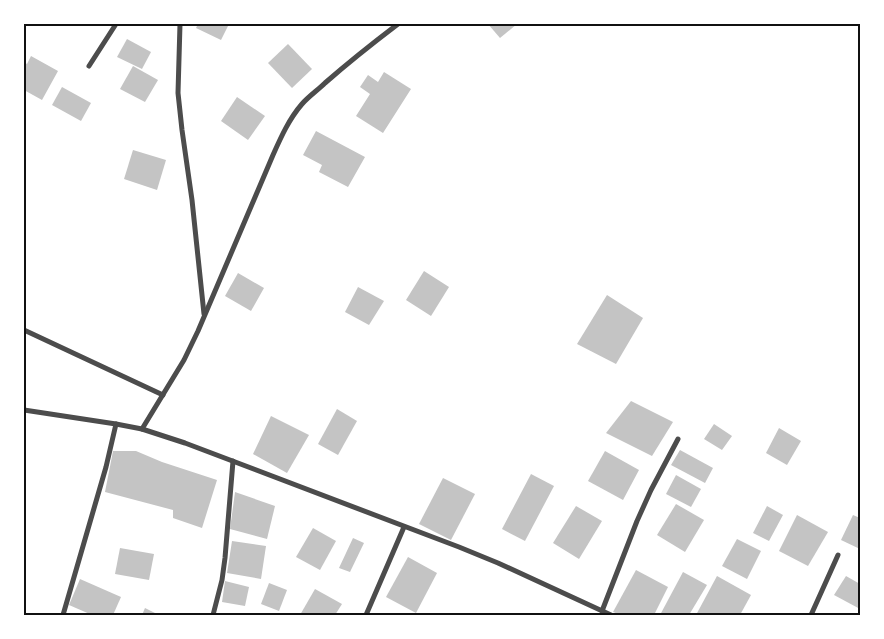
<svg xmlns="http://www.w3.org/2000/svg" width="884" height="639" font-family="'Libre Baskerville',serif">
	<style>
		.building { fill: #c4c4c4 }
		.lines { fill: none; stroke-linecap: round; stroke-linejoin: round }
		.minor { stroke: #4c4c4c; stroke-width: 5 }
		.neatline { fill: none; stroke: #111; stroke-width: 2 }
	</style>
	<rect width="100%" height="100%" fill="#fff"/>
	<g class="building">
		<polygon points="198,24 229,24 221,40 196,28"/>
		<polygon points="488,24 517,24 500,38"/>
		<polygon points="127,39 151,52 142,69 117,57"/>
		<polygon points="288,44 312,69 292,88 268,63"/>
		<polygon points="31,56 58,71 42,100 24,90 24,62 27,64"/>
		<polygon points="133,66 158,80 145,102 120,89"/>
		<polygon points="384,72 411,89 383,133 356,116 370,94 360,87 368,75 378,82"/>
		<polygon points="62,87 91,103 81,121 52,105"/>
		<polygon points="237,97 265,116 248,140 221,121"/>
		<polygon points="316,131 365,157 348,187 319,172 322,165 303,155"/>
		<polygon points="133,150 166,160 157,190 124,179"/>
		<polygon points="424,271 449,287 431,316 406,300"/>
		<polygon points="238,273 264,288 251,311 225,296"/>
		<polygon points="358,287 384,301 369,325 345,312"/>
		<polygon points="607,295 643,318 616,364 577,344"/>
		<polygon points="631,401 673,422 652,456 606,433"/>
		<polygon points="337,409 357,421 338,455 318,444"/>
		<polygon points="271,416 309,435 287,473 253,454"/>
		<polygon points="714,424 732,436 722,450 704,439"/>
		<polygon points="779,428 801,441 787,465 766,453"/>
		<polygon points="680,450 713,468 705,483 671,465"/>
		<polygon points="113,451 136,451 162,462 217,480 202,528 173,518 173,510 105,492"/>
		<polygon points="605,451 639,470 623,500 588,481"/>
		<polygon points="531,474 554,486 525,541 502,529"/>
		<polygon points="676,475 701,489 691,507 666,494"/>
		<polygon points="443,478 475,494 451,540 419,524"/>
		<polygon points="235,492 275,506 267,539 230,529"/>
		<polygon points="676,504 704,520 685,552 657,535"/>
		<polygon points="576,506 602,521 579,559 553,543"/>
		<polygon points="767,506 783,515 769,541 753,533"/>
		<polygon points="797,515 828,532 808,566 779,551"/>
		<polygon points="853,515 860,518 860,549 841,540"/>
		<polygon points="313,528 336,541 320,570 296,557"/>
		<polygon points="353,538 364,543 350,572 339,568"/>
		<polygon points="737,539 761,551 747,579 722,566"/>
		<polygon points="232,541 266,546 261,579 227,573"/>
		<polygon points="120,548 154,554 149,580 115,574"/>
		<polygon points="408,557 437,573 416,613 386,597"/>
		<polygon points="636,570 668,587 654,615 621,615 613,612"/>
		<polygon points="683,572 707,585 689,615 660,615"/>
		<polygon points="717,576 751,595 740,615 696,615"/>
		<polygon points="846,576 860,584 860,609 834,595"/>
		<polygon points="80,579 121,597 113,615 92,615 69,605"/>
		<polygon points="225,581 249,587 245,606 222,602"/>
		<polygon points="269,583 287,590 279,611 261,604"/>
		<polygon points="315,589 342,604 335,615 300,615"/>
		<polygon points="145,608 159,615 142,615"/>
	</g>
	<g class="lines">
		<g class="minor">
			<polyline points="180,24 178,93 182,130 192,200 204,314"/>
			<polyline points="89,66 116,24"/>
			<polyline points="24,330 163,395"/>
			<polyline points="24,410 116,424 142,429 185,443 459,547 498,563 611,615"/>
			<path d="M142,429L184,360L198,331L273,155C281,137 289,119 302,104C309,96 318,90 325,83C349,62 373,43 398,24"/>
			<polyline points="602,611 637,521 651,490 678,439"/>
			<polyline points="63,615 106,467 116,424"/>
			<polyline points="213,615 222,580 225,558 233,461"/>
			<polyline points="366,615 404,527"/>
			<polyline points="811,615 838,555"/>
		</g>
	</g>
	<rect width="884" height="639" fill="none" stroke="#ffffff" stroke-width="50"/>
	<rect x="25" y="25" width="834" height="589" class="neatline"/>
</svg>
